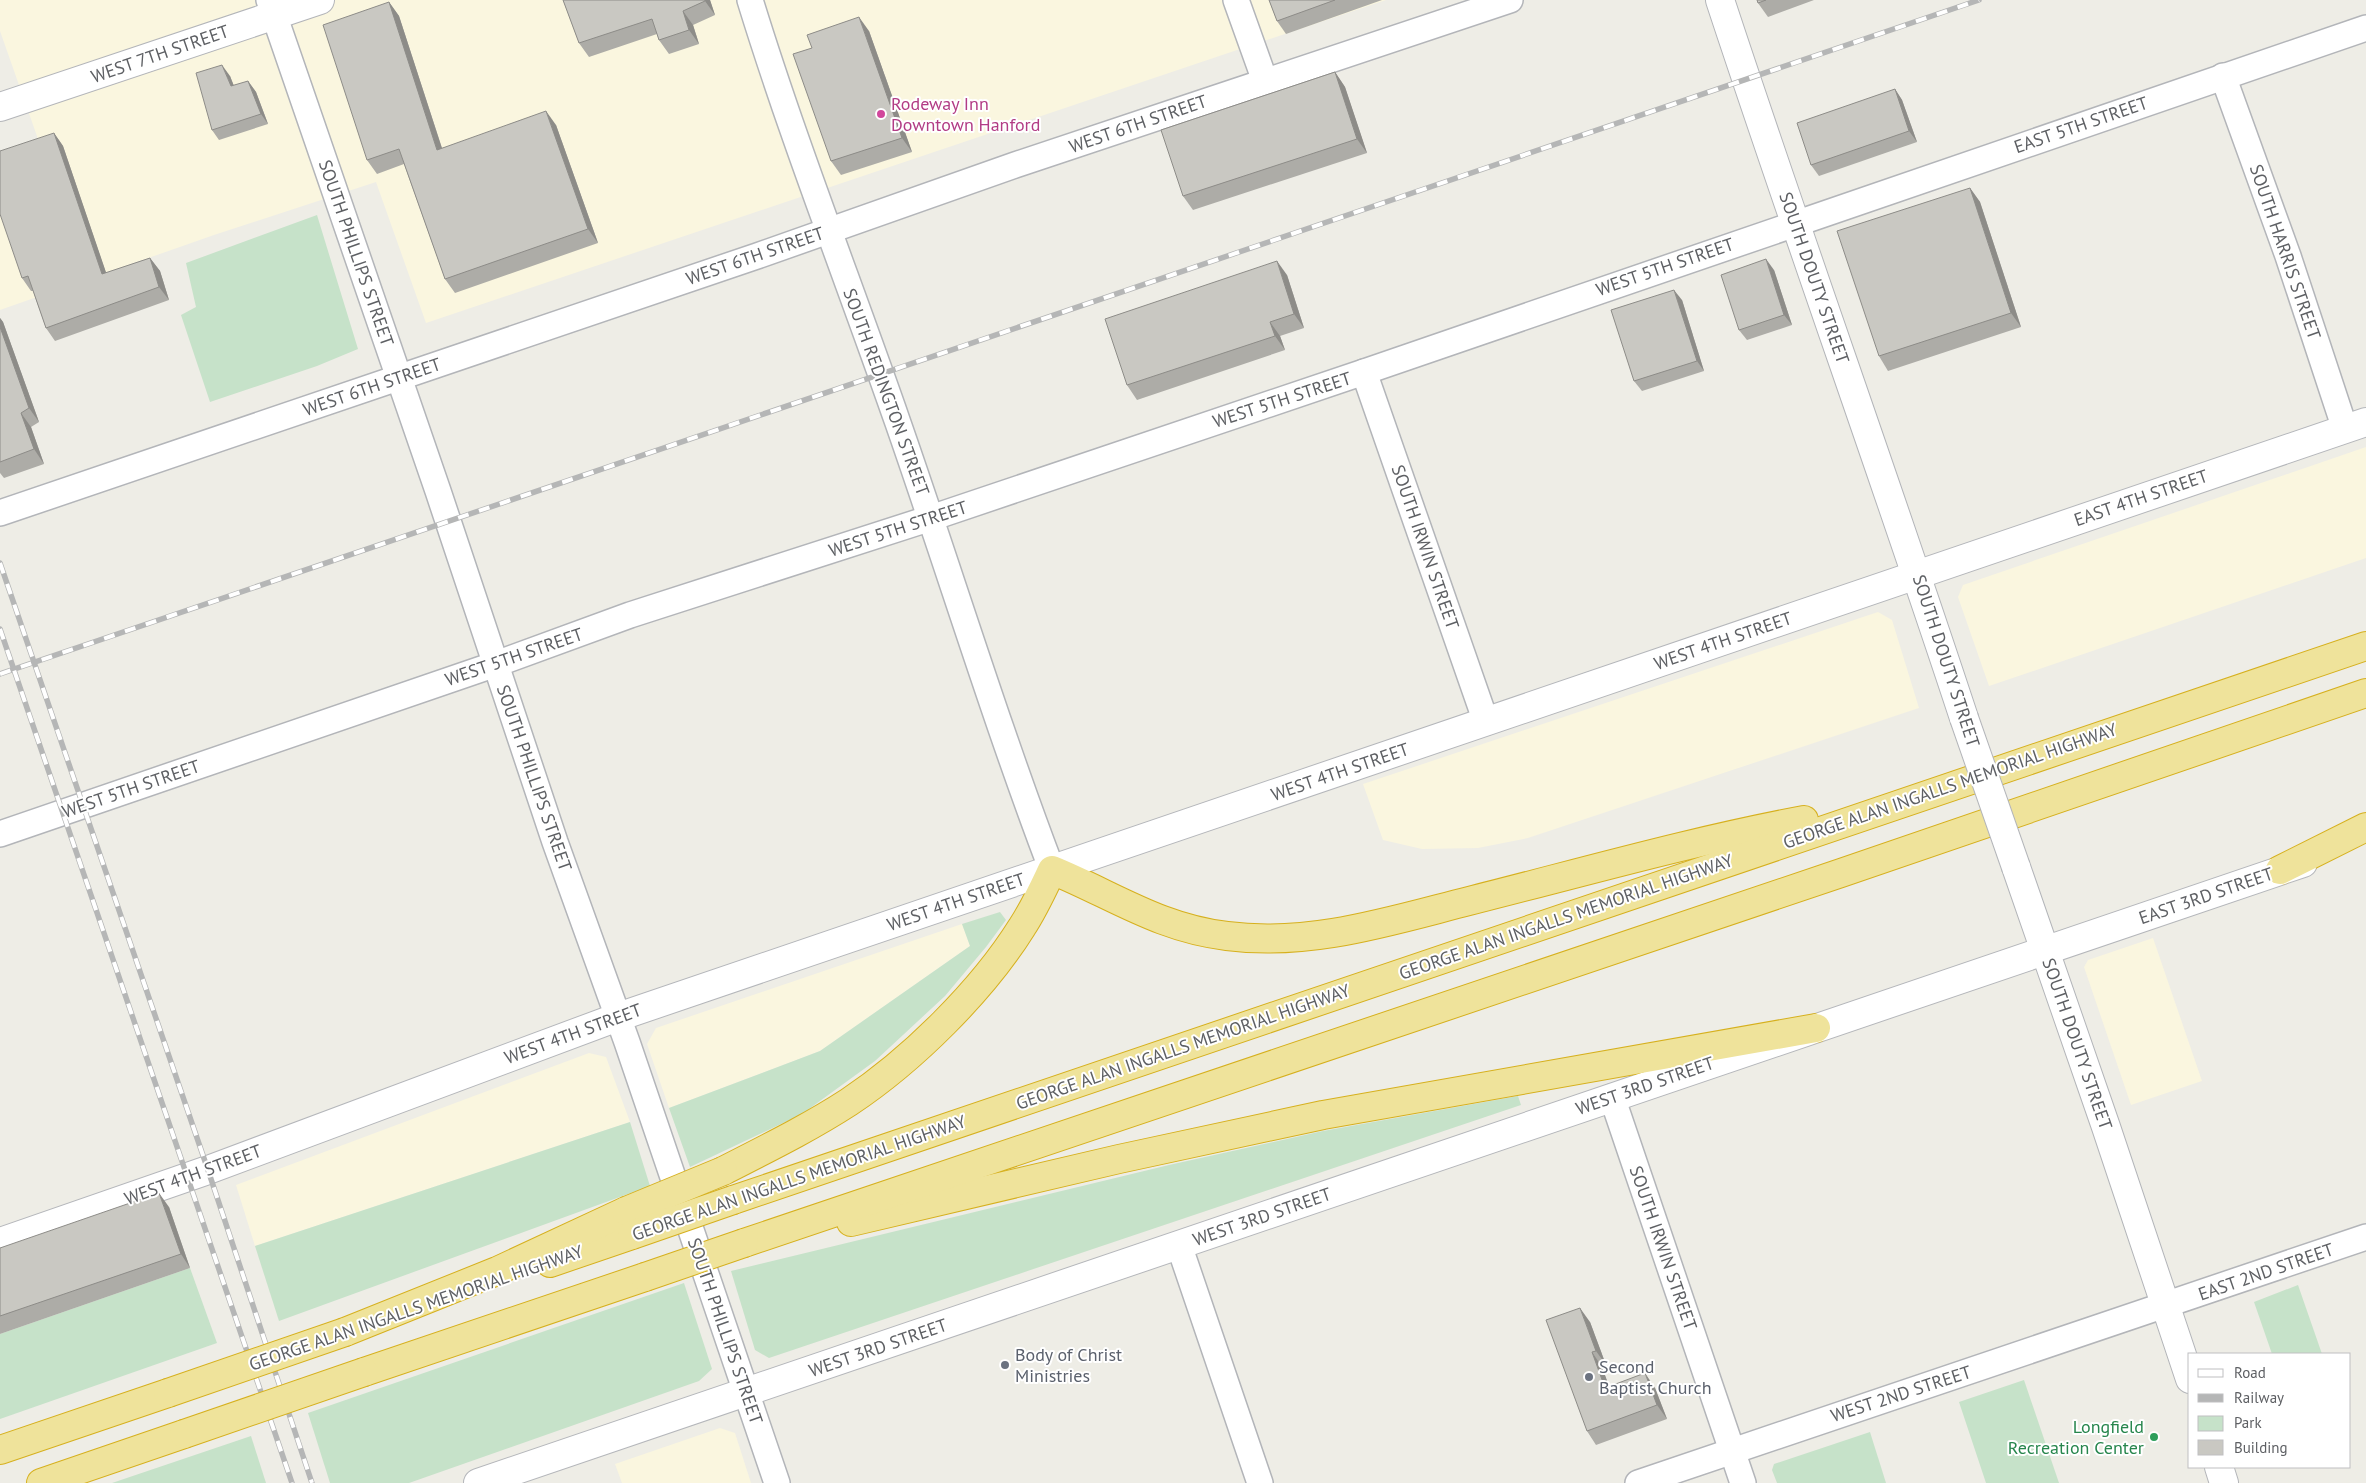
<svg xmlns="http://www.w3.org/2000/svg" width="2366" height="1483" font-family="'PT Sans',sans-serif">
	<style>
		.commercial { fill: #faf6df }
		.green { fill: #c6e2c9 }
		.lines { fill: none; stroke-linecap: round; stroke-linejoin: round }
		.minor-casing { stroke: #b3b5b9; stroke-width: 28 }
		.tertiary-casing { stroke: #b3b5b9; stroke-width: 30 }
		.secondary-casing { stroke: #b5b7bb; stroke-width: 30 }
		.motorway-casing { stroke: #d6b01e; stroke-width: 30 }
		.minor { stroke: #fff; stroke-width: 25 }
		.tertiary { stroke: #fff; stroke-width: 28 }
		.secondary { stroke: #fff; stroke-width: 28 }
		.motorway { stroke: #efe39b; stroke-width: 28 }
		.rail-casing { stroke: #b5b6b6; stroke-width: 5.5 }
		.rail { stroke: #fff; stroke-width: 4; stroke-dasharray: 11; stroke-linecap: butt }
		.tertiary-bridge-casing { stroke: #b3b5b9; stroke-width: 30; stroke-linecap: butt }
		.motorway-bridge-casing { stroke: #d6b01e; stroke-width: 30; stroke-linecap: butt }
		.tertiary-bridge { stroke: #fff; stroke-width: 28 }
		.motorway-bridge { stroke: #efe39b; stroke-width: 28 }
		.wall { fill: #adaca7 }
		.shaded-wall { fill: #8d8c88 }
		.building { fill: #c9c8c2; stroke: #8d8c88 }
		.hotel-dot { fill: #d1479c; stroke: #fff; stroke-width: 2 }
		.worship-dot { fill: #6b7280; stroke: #fff; stroke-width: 2 }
		.leisure-dot { fill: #2e9e5b; stroke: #fff; stroke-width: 2 }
		.labels { text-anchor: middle; stroke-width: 4; stroke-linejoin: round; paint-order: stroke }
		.street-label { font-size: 18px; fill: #5e6064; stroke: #fff }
		.hotel-label { font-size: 18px; fill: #b23c85; stroke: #fff; text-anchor: start }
		.worship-label { font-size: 18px; fill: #5b616d; stroke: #fff; text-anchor: start }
		.leisure-label { font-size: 18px; fill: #27864d; stroke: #fff; text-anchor: end }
	</style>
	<rect width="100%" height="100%" fill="#eeede6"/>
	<g class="commercial">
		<polygon points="0,0 1386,0 426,323 376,182 214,235 0,310 0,153 38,139 0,31"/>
		<polygon points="2366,447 2366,558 1989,686 1958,597 1963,585"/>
		<polygon points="1878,612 1892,620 1919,708 1528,838 1478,848 1422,849 1383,840 1363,784"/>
		<polygon points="962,924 970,946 820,1051 669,1108 647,1044 656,1028"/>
		<polygon points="2153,938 2202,1081 2131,1105 2084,967 2088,960"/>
		<polygon points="589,1053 606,1057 630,1122 255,1246 236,1185"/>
		<polygon points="720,1428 735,1433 751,1483 622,1483 615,1464"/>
	</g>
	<g class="green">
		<polygon points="317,215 358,349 317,366 210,402 181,315 196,307 186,263"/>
		<polygon points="1000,912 1006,920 986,947 945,996 875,1061 802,1114 690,1167 669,1108 820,1051 970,946 962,924"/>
		<polygon points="1518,1096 1521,1105 769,1358 755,1350 731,1271 1169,1165 1323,1131"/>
		<polygon points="630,1122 650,1186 279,1321 255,1246"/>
		<polygon points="190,1268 217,1343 0,1419 0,1334"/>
		<polygon points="684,1283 712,1369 699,1381 409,1483 330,1483 308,1413"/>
		<polygon points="2298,1285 2322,1354 2272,1354 2254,1302"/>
		<polygon points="2024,1380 2059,1483 1986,1483 1959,1402"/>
		<polygon points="1870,1432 1886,1483 1777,1483 1772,1470 1774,1464"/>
		<polygon points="251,1436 266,1483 112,1483"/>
	</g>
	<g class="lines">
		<defs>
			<g id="minor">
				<polyline points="269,0 438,491 555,842 627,1042 777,1483"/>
				<path d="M750,0C794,143 849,282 898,423C950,572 996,723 1052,870"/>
				<polyline points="1236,0 1265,81"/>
				<polyline points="2223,76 2288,256 2345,429"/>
				<polyline points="1364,372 1486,722"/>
				<polyline points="0,513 757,256 1015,165 1510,0"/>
				<polyline points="0,834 496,664 630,615 931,518 1364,372 2366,28"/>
				<polyline points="1612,1097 1743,1483"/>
				<polyline points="1179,1245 1260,1483"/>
				<polyline points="1638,1483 2366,1237"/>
			</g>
			<g id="tertiary">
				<path d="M1720,0C1799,240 1885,478 1964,718"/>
				<polyline points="0,107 320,0"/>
				<polyline points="2016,867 2106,1127 2190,1379"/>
				<polyline points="2219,1467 2224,1483"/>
			</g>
			<g id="secondary">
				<polyline points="0,1242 208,1170 618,1017 2366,422"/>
				<polyline points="478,1483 2303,863"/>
			</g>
			<g id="motorway">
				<polyline points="2280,870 2366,827"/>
				<path d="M723,1171C766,1149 809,1128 849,1102C912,1060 982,991 1022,927C1034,909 1043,889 1052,870C1113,895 1159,928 1227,936C1310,947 1390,921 1469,901C1580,873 1692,841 1804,820"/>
				<polyline points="733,1200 2366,646"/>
				<polyline points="851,1222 1119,1159 1323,1115 1816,1028"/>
				<polyline points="744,1243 1841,873 2366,693"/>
				<polyline points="550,1263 632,1235"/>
				<polyline points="345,1332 497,1271 626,1211"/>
				<polyline points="364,1372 645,1277"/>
				<polyline points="0,1450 168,1393"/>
				<polyline points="41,1483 184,1434"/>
			</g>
		</defs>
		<use href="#minor" class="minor-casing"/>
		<use href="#tertiary" class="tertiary-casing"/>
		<use href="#secondary" class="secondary-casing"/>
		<use href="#motorway" class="motorway-casing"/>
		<use href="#minor" class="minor"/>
		<use href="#tertiary" class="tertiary"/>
		<use href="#secondary" class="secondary"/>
		<use href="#motorway" class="motorway"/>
		<defs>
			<g id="rail">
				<polyline points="0,563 208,1170 312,1483"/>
				<polyline points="0,629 292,1483"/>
				<polyline points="0,674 1979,0"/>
			</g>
		</defs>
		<use href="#rail" class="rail-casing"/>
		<use href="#rail" class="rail"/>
		<defs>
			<polyline id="tertiary-bridge" points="1964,718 2016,867"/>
			<g id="motorway-bridge">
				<polyline points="626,1211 723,1171"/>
				<polyline points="632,1235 733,1200"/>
				<polyline points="645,1277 744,1243"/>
				<polyline points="168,1393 345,1332"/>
				<polyline points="184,1434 364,1372"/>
			</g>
		</defs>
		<use href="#tertiary-bridge" class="tertiary-bridge-casing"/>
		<use href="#motorway-bridge" class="motorway-bridge-casing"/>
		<use href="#tertiary-bridge" class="tertiary-bridge"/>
		<use href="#motorway-bridge" class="motorway-bridge"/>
	</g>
	<g class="wall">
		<polygon points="563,0 710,0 715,15 693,25 699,44 669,54 659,40 657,34 589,57 579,43"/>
		<polygon points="1269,0 1382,0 1286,34 1277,21"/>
		<polygon points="1757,0 1814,0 1768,17 1758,3"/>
		<polygon points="389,2 399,16 442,148 556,125 598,243 455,293 445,279 404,164 377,174 367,160"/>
		<polygon points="869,31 912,152 841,175 831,161"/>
		<polygon points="1335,72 1345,87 1367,153 1193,210 1183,196"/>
		<polygon points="230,76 234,86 248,81 256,92 268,124 219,140 212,130"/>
		<polygon points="1895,89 1902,100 1917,142 1819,176 1811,165"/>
		<polygon points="54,133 63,146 106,273 150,258 160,271 169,300 55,341 46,328 33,291 31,291 22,278"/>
		<polygon points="1970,188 1980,202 2021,327 1888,371 1879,356"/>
		<polygon points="1774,270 1792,325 1747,340 1739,330"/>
		<polygon points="1287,275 1304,328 1280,336 1285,350 1137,400 1127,385"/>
		<polygon points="1682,300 1704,371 1642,391 1634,381"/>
		<polygon points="0,318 3,322 39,422 31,427 44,464 4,478 0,473"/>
		<polygon points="169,1207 190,1268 0,1334 0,1248"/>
		<polygon points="1590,1322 1606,1365 1602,1367 1609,1387 1655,1388 1667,1419 1596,1445 1587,1431"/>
	</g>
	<g class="shaded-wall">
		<polygon points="705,0 710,0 715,15 705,1"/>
		<polygon points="389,2 399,16 447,164 437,150"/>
		<polygon points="683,11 693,25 699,44 689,30"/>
		<polygon points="859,17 869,31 912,152 902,138"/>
		<polygon points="222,65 230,76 238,97 231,86"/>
		<polygon points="1335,72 1345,87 1367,153 1357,139"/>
		<polygon points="248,81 256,92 268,124 261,114"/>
		<polygon points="1895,89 1902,100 1917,142 1909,131"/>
		<polygon points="546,111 556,125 598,243 588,229"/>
		<polygon points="54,133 63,146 111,287 102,274"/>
		<polygon points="1970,188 1980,202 2021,327 2011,313"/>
		<polygon points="150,258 160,271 169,300 159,287"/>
		<polygon points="1766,259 1774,270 1792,325 1784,315"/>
		<polygon points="1277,261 1287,275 1304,328 1294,314"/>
		<polygon points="1674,290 1682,300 1704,371 1697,361"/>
		<polygon points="0,318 3,322 39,422 29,408 0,327"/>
		<polygon points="1270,322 1280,336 1285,350 1275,336"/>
		<polygon points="21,413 31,427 44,464 34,449"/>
		<polygon points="159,1193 169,1207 190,1268 181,1254"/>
		<polygon points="1580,1308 1590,1322 1606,1365 1596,1351"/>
		<polygon points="1592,1352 1602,1367 1615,1402 1605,1388"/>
		<polygon points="1645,1373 1655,1388 1667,1419 1657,1405"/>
	</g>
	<g class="building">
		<polygon points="563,0 705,0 705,1 683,11 689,30 659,40 652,19 579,43"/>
		<polygon points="1269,0 1335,0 1277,21"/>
		<polygon points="1757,0 1766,0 1758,3"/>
		<polygon points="389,2 437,150 546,111 588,229 445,279 399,149 367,160 323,25"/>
		<polygon points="859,17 902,138 831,161 793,54 812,48 807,35"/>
		<polygon points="222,65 231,86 248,81 261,114 212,130 196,73"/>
		<polygon points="1335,72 1357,139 1183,196 1161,130"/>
		<polygon points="1895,89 1909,131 1811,165 1797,123"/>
		<polygon points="54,133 102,274 150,258 159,287 46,328 28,276 22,278 0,214 0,151"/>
		<polygon points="1970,188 2011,313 1879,356 1837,231"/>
		<polygon points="1766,259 1784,315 1739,330 1721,275"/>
		<polygon points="1277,261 1294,314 1270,322 1275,336 1127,385 1105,319"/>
		<polygon points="1674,290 1697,361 1634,381 1611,310"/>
		<polygon points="0,327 29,408 21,413 34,449 0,462"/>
		<polygon points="159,1193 181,1254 0,1316 0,1248"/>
		<polygon points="1580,1308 1596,1351 1592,1352 1605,1388 1645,1373 1657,1405 1587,1431 1546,1320"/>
	</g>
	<circle class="hotel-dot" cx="881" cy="114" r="5"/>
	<g class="worship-dot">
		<circle cx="1005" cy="1365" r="5"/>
		<circle cx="1589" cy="1377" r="5"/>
	</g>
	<circle class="leisure-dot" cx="2154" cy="1437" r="5"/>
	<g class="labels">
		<g class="street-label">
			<text transform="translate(160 54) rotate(-19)" y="6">WEST 7TH STREET</text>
			<text transform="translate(1138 124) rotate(-19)" y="6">WEST 6TH STREET</text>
			<text transform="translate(2081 125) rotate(-19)" y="6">EAST 5TH STREET</text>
			<text transform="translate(2285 252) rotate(71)" y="6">SOUTH HARRIS STREET</text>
			<text transform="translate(356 253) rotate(71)" y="6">SOUTH PHILLIPS STREET</text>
			<text transform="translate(755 256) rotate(-19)" y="6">WEST 6TH STREET</text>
			<text transform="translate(1665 267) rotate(-19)" y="6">WEST 5TH STREET</text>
			<text transform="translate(1814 278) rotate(71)" y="6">SOUTH DOUTY STREET</text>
			<text transform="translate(372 387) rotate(-19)" y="6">WEST 6TH STREET</text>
			<text transform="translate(886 392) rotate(70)" y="6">SOUTH REDINGTON STREET</text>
			<text transform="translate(1282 400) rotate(-18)" y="6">WEST 5TH STREET</text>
			<text transform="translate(2141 498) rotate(-19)" y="6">EAST 4TH STREET</text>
			<text transform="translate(898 529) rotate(-18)" y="6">WEST 5TH STREET</text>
			<text transform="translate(1425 547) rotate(71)" y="6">SOUTH IRWIN STREET</text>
			<text transform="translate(1723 641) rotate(-19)" y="6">WEST 4TH STREET</text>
			<text transform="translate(514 657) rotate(-19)" y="6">WEST 5TH STREET</text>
			<text transform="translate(1946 661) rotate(72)" y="6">SOUTH DOUTY STREET</text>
			<text transform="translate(1340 772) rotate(-19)" y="6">WEST 4TH STREET</text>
			<text transform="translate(534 778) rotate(71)" y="6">SOUTH PHILLIPS STREET</text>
			<text transform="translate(1950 786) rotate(-19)" y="6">GEORGE ALAN INGALLS MEMORIAL HIGHWAY</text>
			<text transform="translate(131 789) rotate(-19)" y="6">WEST 5TH STREET</text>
			<text transform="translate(2206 896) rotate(-19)" y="6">EAST 3RD STREET</text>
			<text transform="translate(956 902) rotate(-19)" y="6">WEST 4TH STREET</text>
			<text transform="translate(1566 917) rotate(-19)" y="6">GEORGE ALAN INGALLS MEMORIAL HIGHWAY</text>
			<text transform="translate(573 1034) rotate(-20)" y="6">WEST 4TH STREET</text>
			<text transform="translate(2077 1044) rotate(71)" y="6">SOUTH DOUTY STREET</text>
			<text transform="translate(1183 1047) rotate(-19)" y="6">GEORGE ALAN INGALLS MEMORIAL HIGHWAY</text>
			<text transform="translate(1645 1086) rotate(-19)" y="6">WEST 3RD STREET</text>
			<text transform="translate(193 1175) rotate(-20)" y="6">WEST 4TH STREET</text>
			<text transform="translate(799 1178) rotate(-19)" y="6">GEORGE ALAN INGALLS MEMORIAL HIGHWAY</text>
			<text transform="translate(1262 1217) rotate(-19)" y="6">WEST 3RD STREET</text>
			<text transform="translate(1663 1248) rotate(71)" y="6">SOUTH IRWIN STREET</text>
			<text transform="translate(2266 1272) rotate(-19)" y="6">EAST 2ND STREET</text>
			<text transform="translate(416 1308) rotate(-19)" y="6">GEORGE ALAN INGALLS MEMORIAL HIGHWAY</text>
			<text transform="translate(725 1331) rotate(71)" y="6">SOUTH PHILLIPS STREET</text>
			<text transform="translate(878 1348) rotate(-19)" y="6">WEST 3RD STREET</text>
			<text transform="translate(1901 1394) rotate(-18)" y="6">WEST 2ND STREET</text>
		</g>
		<g class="hotel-label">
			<text x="891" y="110">Rodeway Inn<tspan x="891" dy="21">Downtown Hanford</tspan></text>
		</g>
		<g class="worship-label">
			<text x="1015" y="1361">Body of Christ<tspan x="1015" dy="21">Ministries</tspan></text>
			<text x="1599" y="1373">Second<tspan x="1599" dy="21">Baptist Church</tspan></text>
		</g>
		<g class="leisure-label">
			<text x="2144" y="1433">Longfield<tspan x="2144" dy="21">Recreation Center</tspan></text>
		</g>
	</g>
	<rect x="2188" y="1353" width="162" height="115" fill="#ffffff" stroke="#bfbfc1"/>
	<rect x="2198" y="1369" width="25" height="8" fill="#ffffff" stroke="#bfbfc1"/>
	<text x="2234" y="1378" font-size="15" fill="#5e6064">Road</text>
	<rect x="2198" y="1394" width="25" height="8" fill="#b5b6b6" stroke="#bfbfc1"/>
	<text x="2234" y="1403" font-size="15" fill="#5e6064">Railway</text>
	<rect x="2198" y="1416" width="25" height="15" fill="#c6e2c9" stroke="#bfbfc1"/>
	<text x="2234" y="1428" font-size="15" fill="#5e6064">Park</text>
	<rect x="2198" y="1440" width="25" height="15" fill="#c9c8c2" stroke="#bfbfc1"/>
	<text x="2234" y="1453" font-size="15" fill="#5e6064">Building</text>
</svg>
